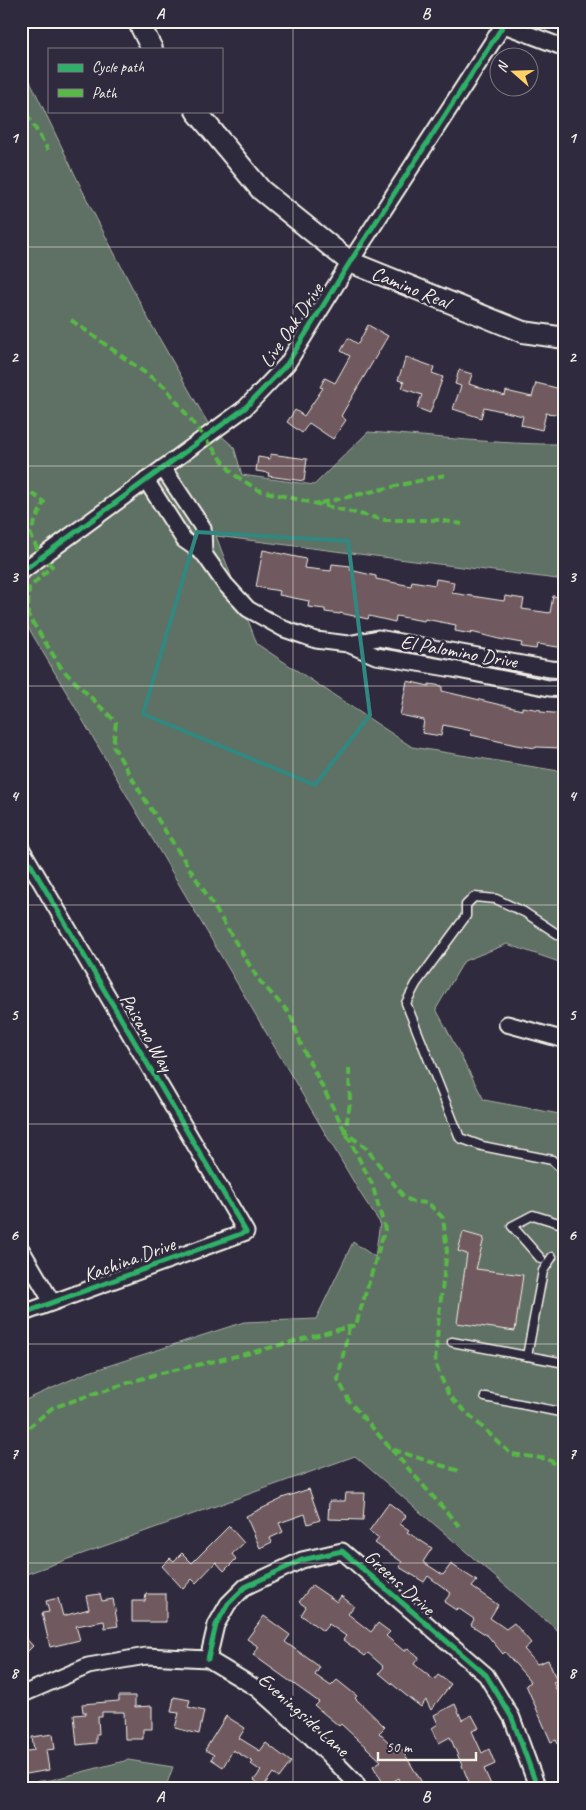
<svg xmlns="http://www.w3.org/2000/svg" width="586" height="1810" font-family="Caveat,sans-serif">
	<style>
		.green { fill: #5f6f65; stroke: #aab0a6 }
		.building { fill: #705a5e; stroke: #f4f1e8 }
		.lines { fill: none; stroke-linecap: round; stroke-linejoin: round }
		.service-casing { stroke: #f4f1e8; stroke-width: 11 }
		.minor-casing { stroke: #f4f1e8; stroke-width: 19 }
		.secondary-casing { stroke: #f4f1e8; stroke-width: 24 }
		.service { stroke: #2f2a3d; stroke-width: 8 }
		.minor { stroke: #2f2a3d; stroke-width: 15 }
		.secondary { stroke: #2f2a3d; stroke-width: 20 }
		.quiet { stroke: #58b947; stroke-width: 4; stroke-dasharray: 8 4; stroke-linecap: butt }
		.cycleway-casing { stroke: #2f2a3d; stroke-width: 8 }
		.cycleway { stroke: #2db169; stroke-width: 5 }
		.marked { fill: none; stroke: #318880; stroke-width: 4; stroke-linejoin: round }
		.grid { fill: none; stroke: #f4f1e8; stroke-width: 1; stroke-opacity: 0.55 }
		.labels { text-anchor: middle; stroke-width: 5; stroke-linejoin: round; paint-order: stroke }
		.street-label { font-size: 20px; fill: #f4f1e8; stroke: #2f2a3d }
		.neatline { fill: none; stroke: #f4f1e8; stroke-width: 2 }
		.grid-label { font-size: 16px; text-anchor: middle; font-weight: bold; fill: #f4f1e8 }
	</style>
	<rect width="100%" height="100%" fill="#2f2a3d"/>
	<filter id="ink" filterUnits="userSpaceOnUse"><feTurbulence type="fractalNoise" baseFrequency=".02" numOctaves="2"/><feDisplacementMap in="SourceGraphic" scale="10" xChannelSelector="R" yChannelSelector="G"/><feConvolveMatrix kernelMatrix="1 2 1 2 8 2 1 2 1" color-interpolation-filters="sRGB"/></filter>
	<g filter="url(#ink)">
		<g class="green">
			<path d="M21,62L90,206L150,322L209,425L234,447L242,475L314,485L368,432C434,436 499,445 565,444V580L216,536L257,644L412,747L565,772V964L507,944L464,961L436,1009L484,1100L565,1115V1637L355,1456L29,1573L21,1577V1402L86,1373L244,1322L316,1319L353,1242L375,1257L380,1223L362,1196L21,615Z"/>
			<polygon points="128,1760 173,1767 165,1789 21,1789 21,1783 51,1780"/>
		</g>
		<g class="building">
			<polygon points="368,325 388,336 341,416 346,420 333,439 309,423 302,433 287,422 295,410 304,416 323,388 320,387 325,378 335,383 350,356 341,351 348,338 358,344"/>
			<polygon points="406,357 434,367 432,373 443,377 430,413 417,408 422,395 402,388 404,382 398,380"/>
			<polygon points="459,370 472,374 469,384 505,396 506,391 532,397 536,383 565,390 565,415 546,413 542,430 521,425 523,416 484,407 481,418 453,409 461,386 455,384"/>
			<polygon points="270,454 307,459 304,481 268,476 269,473 256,471 258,457 270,459"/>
			<polygon points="263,550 306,559 304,568 331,571 332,564 351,566 350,570 376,576 376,579 411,586 412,581 435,585 436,579 454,582 452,593 504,601 505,596 524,599 522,609 550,613 553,596 565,598 565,648 537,644 536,649 521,647 522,643 499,639 471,632 471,634 455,631 456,625 425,619 424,621 396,616 395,622 369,616 368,619 340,613 340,614 325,612 325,609 308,607 309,601 279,595 280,591 256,587"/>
			<polygon points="407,681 429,686 429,684 442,686 442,691 522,710 522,707 541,710 541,712 565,714 565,745 561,745 561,748 536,747 536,748 516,745 471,735 472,731 443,725 441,736 422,733 424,720 400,715"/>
			<polygon points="463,1232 484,1238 476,1269 523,1275 515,1331 457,1323 467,1254 458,1251"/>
			<polygon points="309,1489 320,1520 308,1524 305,1514 279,1523 283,1532 270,1538 272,1542 260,1548 246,1516 282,1499 282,1498"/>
			<polygon points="346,1493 365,1493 363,1520 328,1519 329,1501 345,1501"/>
			<polygon points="389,1503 406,1516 400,1524 409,1530 407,1532 432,1548 423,1562 443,1575 451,1564 477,1581 472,1587 498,1605 490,1618 506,1629 514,1623 531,1643 524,1649 537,1664 548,1660 557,1681 553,1682 565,1709 565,1757 556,1740 551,1742 526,1685 531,1682 505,1652 503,1654 488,1636 471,1625 474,1619 458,1608 456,1610 444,1602 451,1593 428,1576 424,1582 399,1567 402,1562 375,1543 379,1538 369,1531"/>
			<polygon points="229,1526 244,1543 232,1554 236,1559 224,1571 216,1562 196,1583 192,1579 183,1589 162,1566 170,1558 174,1561 182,1553 192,1563"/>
			<polygon points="312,1585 337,1602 341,1596 354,1606 348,1614 371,1632 378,1623 390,1632 386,1636 404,1651 408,1648 419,1657 414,1664 434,1680 438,1675 451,1684 431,1710 426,1700 421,1707 403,1693 379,1673 384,1667 368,1653 365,1656 343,1640 346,1636 329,1624 323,1631 301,1615 306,1607 299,1602"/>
			<polygon points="100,1594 102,1601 113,1599 118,1626 105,1628 104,1621 76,1626 80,1640 50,1647 42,1613 49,1612 46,1601 58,1598 63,1616 89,1609 86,1596"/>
			<polygon points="146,1594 166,1594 166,1622 132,1622 132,1601 145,1601"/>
			<polygon points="264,1616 290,1635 285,1642 320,1667 315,1675 331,1686 337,1680 357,1696 355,1698 385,1727 379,1733 395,1748 399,1745 426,1789 402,1789 399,1778 385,1786 373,1766 381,1761 341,1724 339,1726 315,1706 319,1702 253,1655 259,1647 247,1639"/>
			<polygon points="21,1633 33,1646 21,1658"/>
			<polygon points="119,1696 135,1696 135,1707 152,1706 152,1729 143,1729 143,1739 125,1739 124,1712 102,1712 102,1717 98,1717 99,1734 96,1734 96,1743 77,1745 74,1715 86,1714 86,1712 83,1712 82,1704 119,1701"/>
			<polygon points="174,1697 190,1700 188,1707 204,1711 199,1734 175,1728 179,1713 171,1712"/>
			<polygon points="455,1704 462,1720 472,1715 479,1728 472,1731 482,1753 489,1749 495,1764 484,1769 493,1789 472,1789 450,1737 439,1743 432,1728 438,1724 434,1715"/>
			<polygon points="226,1716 245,1728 239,1738 260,1751 266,1743 291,1762 279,1778 273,1773 263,1787 254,1780 261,1771 251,1764 253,1762 233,1750 223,1767 211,1759 214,1755 205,1750"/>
			<polygon points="53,1734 55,1749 46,1750 49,1770 21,1775 21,1752 34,1750 32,1737"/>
		</g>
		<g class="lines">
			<defs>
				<g id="service">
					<polyline points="565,939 524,912 496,899 474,897 466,905 466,916 416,984 406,1003 460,1138 482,1146 552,1160 565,1172"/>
					<polyline points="541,1259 512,1226 533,1215 565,1225"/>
					<polyline points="452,1342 565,1363"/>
					<polyline points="527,1356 543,1271 552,1257"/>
					<polyline points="485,1397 565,1413"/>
				</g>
				<g id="minor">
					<polyline points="500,21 504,25 565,48"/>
					<polyline points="146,480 184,540 204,554 203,528 163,468"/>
					<polyline points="204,554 225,584 248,609 284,629 316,640 348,644 378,638 550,669 565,670"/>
					<polyline points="21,572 245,408 287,364 350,262 506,21"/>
					<polyline points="348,644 376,656 453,669 549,688 565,689"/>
					<polyline points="21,848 246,1232 21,1314"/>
					<polyline points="507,1024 565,1040"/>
					<polyline points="21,1249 52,1302"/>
					<polyline points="208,1659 216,1625 228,1604 245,1587 302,1560 342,1551 486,1675 512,1718 538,1789"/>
					<polyline points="23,1694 88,1666 146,1656 208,1659 256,1688 312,1738 355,1782 359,1789"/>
				</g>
				<g id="secondary">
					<polyline points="138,21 152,49"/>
					<polyline points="196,111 261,190 350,262 523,332 565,338"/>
				</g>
			</defs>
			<use href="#service" class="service-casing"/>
			<use href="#minor" class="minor-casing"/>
			<use href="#secondary" class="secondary-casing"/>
			<use href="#service" class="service"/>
			<use href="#minor" class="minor"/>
			<use href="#secondary" class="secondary"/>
			<g class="quiet">
				<polyline points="21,104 48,150"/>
				<polyline points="71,320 165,387 233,474 258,490 385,520 439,520 462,524"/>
				<polyline points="21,489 26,489 44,502 30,533 41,557 52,566 29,588 28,615 62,669 116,722 113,746 142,795 210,900 258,979 290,1014 302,1047 372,1184 385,1229 356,1325 250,1353 157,1374 99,1392 52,1408 21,1434"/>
				<polyline points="321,503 445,475"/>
				<polyline points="349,1068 350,1103 345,1132 366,1148 404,1197 413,1202 428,1203 443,1218 447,1251 439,1314 435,1363 449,1396 511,1454 548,1459 565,1471"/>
				<polyline points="349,1327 338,1379 349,1401 391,1449 462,1472"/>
				<polyline points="391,1449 459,1526"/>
			</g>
			<defs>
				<g id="cycleway">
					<polyline points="21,572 245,408 287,364 350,262 506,21"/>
					<polyline points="21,848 246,1232 21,1314"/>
					<polyline points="208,1659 216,1625 228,1604 245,1587 302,1560 342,1551 486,1675 512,1718 538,1789"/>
				</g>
			</defs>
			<use href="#cycleway" class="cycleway-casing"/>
			<use href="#cycleway" class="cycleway"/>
		</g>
	</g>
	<path class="marked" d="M197,532L348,541L370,715L315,785L143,714Z"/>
	<path class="grid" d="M293,21V1789M21,247H565M21,466H565M21,686H565M21,905H565M21,1124H565M21,1344H565M21,1563H565"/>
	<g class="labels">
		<g class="street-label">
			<text transform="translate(411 287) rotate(22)" y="7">Camino Real</text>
			<text transform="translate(291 325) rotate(-56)" y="7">Live Oak Drive</text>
			<text transform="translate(459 651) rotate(10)" y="7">El Palomino Drive</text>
			<text transform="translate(147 1032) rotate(60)" y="7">Paisano Way</text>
			<text transform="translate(129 1259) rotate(-20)" y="7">Kachina Drive</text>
			<text transform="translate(400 1582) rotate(42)" y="7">Greens Drive</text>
			<text transform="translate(304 1714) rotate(42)" y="7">Eveningside Lane</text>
		</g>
	</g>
	<rect width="586" height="1810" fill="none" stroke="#2f2a3d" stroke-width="55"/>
	<rect x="48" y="48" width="175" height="65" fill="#2f2a3d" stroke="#7e7a81"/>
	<rect x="58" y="64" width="25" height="8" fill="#2db169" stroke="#7e7a81"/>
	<text x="92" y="72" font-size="15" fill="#f4f1e8">Cycle path</text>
	<rect x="58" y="89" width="25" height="8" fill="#58b947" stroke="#7e7a81"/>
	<text x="92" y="98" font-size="15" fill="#f4f1e8">Path</text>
	<g transform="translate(514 72) rotate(290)"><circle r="24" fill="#2f2a3d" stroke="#7e7a81"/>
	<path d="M0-4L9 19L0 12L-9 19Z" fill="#ffd166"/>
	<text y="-8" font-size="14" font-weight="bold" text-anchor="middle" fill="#f4f1e8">N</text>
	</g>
	<path d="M378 1752v8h98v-8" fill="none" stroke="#f4f1e8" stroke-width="2.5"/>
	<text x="386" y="1752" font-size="15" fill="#f4f1e8" stroke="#2f2a3d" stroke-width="4" paint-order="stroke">50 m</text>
	<rect x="28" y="28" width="530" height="1754" class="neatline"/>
	<g class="grid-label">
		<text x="160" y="19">A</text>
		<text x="426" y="19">B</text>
		<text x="14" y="143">1</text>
		<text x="572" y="143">1</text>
		<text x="14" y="362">2</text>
		<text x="572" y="362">2</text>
		<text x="14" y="582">3</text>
		<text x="572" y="582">3</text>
		<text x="14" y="801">4</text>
		<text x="572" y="801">4</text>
		<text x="14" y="1020">5</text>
		<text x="572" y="1020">5</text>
		<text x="14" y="1240">6</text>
		<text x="572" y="1240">6</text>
		<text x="14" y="1459">7</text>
		<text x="572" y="1459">7</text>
		<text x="14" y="1678">8</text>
		<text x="572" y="1678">8</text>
		<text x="160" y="1802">A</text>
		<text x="426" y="1802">B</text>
	</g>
</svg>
